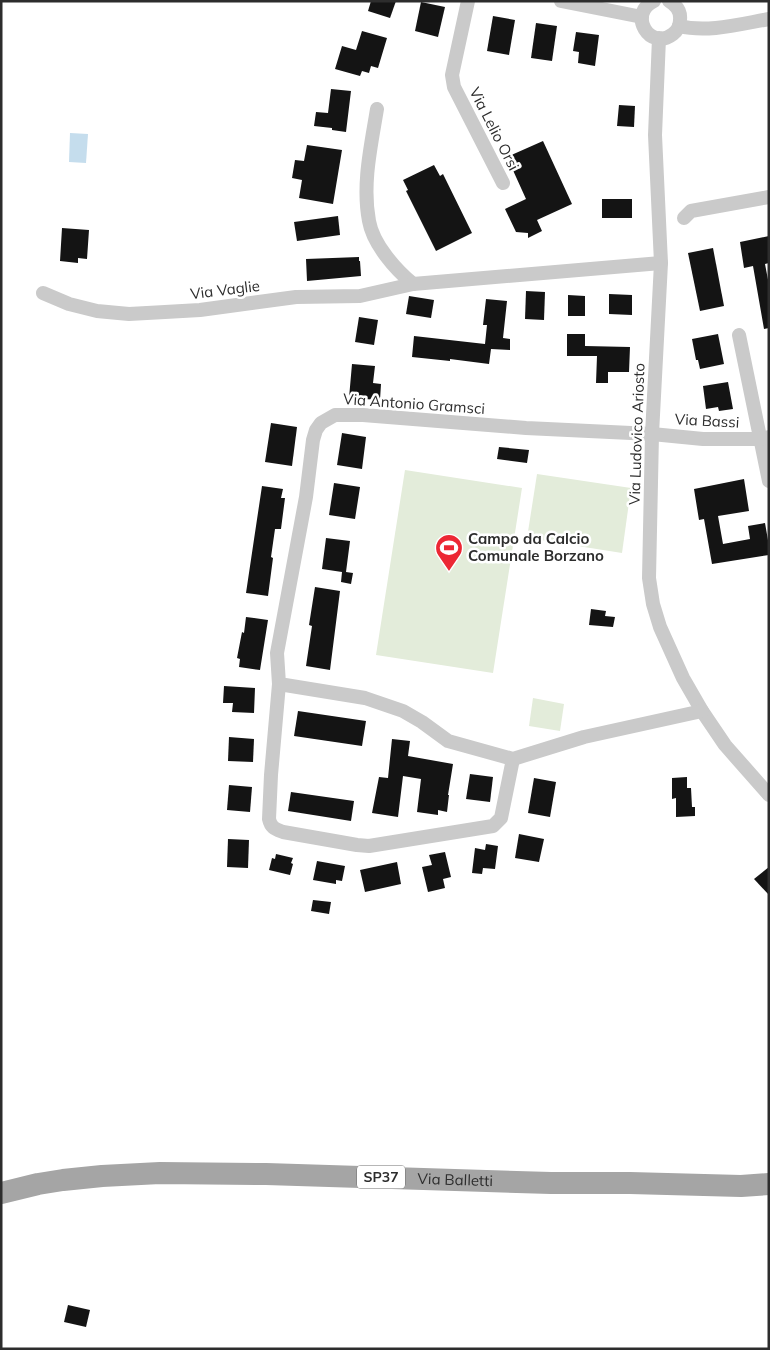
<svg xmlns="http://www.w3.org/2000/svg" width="770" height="1350" font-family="Mulish,sans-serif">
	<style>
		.green { fill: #e3ecda }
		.water { fill: #c5dded }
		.building { fill: #141414 }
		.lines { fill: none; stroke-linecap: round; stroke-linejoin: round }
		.minor { stroke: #cacaca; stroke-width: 14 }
		.primary { stroke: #a5a5a5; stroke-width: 22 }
		.labels { text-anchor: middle; stroke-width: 5; stroke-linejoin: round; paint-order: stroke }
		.shield { fill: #fff; stroke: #6c6c6c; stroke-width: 1 }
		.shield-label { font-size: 14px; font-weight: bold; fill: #2d2d2d }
		.street-label { font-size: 15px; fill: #2d2d2d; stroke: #fff }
		.poi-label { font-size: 15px; font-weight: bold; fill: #2d2d2d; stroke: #fff; text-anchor: start }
	</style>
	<rect width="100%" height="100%" fill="#fff"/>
	<g class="green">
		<polygon points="405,470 522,488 493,673 376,655"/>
		<polygon points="537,474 631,488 622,553 527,538"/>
		<polygon points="533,698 564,704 560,731 529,726"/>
	</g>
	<polygon class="water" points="70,133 88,134 86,163 69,162"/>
	<g class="building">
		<polygon points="371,1 396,1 390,18 368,11"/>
		<polygon points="421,2 445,7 438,37 415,31"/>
		<polygon points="493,16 515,20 509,55 487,51"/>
		<polygon points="536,23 557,26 552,61 531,58"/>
		<polygon points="362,31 387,38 378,68 371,66 369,73 362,71 360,76 335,69 342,46 356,50"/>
		<polygon points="576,32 599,35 595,66 578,63 579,52 573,51"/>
		<polygon points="331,89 351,91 346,132 332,130 332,128 314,126 316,112 328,113"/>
		<polygon points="619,105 635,106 634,127 617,126"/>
		<polygon points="543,141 572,204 537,220 542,231 528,238 528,233 516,232 505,209 526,199 507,157"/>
		<polygon points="307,145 342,150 333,204 299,198 302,180 292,178 295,160 304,161"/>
		<polygon points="434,165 440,176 443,174 472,233 436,251 406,191 408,190 403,180"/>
		<rect x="602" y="199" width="30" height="19"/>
		<polygon points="338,216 340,235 297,241 294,222"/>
		<polygon points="62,228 89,230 87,259 78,258 78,263 60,261"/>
		<polygon points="769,236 769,263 765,264 769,285 769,328 764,329 753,266 744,268 740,242"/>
		<polygon points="713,248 724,306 700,311 688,253"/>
		<polygon points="359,257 359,261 360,261 361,276 307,281 306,259"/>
		<polygon points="526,291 545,292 544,320 525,319"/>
		<polygon points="609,294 632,295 632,315 609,314"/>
		<polygon points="568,295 585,296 585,316 568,316"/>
		<polygon points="409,296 434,300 431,318 406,314"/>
		<polygon points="486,299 507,301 503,338 510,339 510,350 491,349 489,364 450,359 450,361 412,357 414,336 485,344 487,325 483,325"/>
		<polygon points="359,317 378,320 374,345 355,342"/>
		<polygon points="567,334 585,334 585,346 630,347 629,372 608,372 608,383 596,383 597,356 567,356"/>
		<polygon points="718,334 724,364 700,369 698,360 696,360 692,339"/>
		<polygon points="352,364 375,366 373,383 381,384 380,400 349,398"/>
		<polygon points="728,382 733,409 719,411 718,407 706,409 703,386"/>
		<polygon points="271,423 297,427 292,466 265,462"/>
		<polygon points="342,433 366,437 362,469 337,465"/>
		<polygon points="499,447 529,450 527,463 497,459"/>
		<polygon points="744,479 749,511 718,516 723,544 750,539 748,526 765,523 769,546 769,555 712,564 704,519 699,520 694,489"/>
		<polygon points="334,483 360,487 355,519 329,515"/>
		<polygon points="262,486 283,489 281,498 285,498 281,529 275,529 271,557 273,558 268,596 246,593"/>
		<polygon points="326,538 350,541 346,572 353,573 351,584 341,582 342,572 322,569"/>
		<polygon points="315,587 340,591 330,670 306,666 312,626 309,625"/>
		<polygon points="591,609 606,611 605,616 615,617 613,627 589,625"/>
		<polygon points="246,617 268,620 260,670 239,667 240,659 237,658 242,632 244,633"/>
		<polygon points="224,686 255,688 254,713 232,712 233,703 223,703"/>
		<polygon points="298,711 366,721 362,746 294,736"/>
		<polygon points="229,737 254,739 253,762 228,761"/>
		<polygon points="392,739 410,741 408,756 453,764 448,795 449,795 447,812 438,810 438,815 417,812 421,779 403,776 398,817 372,813 379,777 388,778"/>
		<polygon points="470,774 493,777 490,802 466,799"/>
		<polygon points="687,777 687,788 691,788 692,807 695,807 695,816 676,817 676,798 672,799 672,778"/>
		<polygon points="534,778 556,782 550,817 528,813"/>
		<polygon points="229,785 252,787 250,812 227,810"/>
		<polygon points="291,792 354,801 351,821 288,811"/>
		<polygon points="519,834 544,839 539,862 515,858"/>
		<polygon points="228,839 249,840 248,868 227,867"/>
		<polygon points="486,844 498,846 495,869 483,868 482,874 472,873 475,848 485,850"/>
		<polygon points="445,852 451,877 443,879 445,888 428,892 422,867 432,865 429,855"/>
		<polygon points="276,854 293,858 291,863 293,864 290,875 269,870 272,858 275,859"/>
		<polygon points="317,861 345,866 342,881 336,880 336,884 313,880"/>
		<polygon points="397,862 401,884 365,892 360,870"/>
		<polygon points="769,867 769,895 754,879"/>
		<polygon points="313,900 331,902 329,914 311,911"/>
		<polygon points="68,1305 90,1310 86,1327 64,1322"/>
	</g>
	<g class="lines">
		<g class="minor">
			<polyline points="468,1 452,75 454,87 503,183"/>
			<polyline points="561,1 642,17"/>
			<path d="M654,1C627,14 650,52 673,34C677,31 680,25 680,20C681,11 676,5 669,1"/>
			<path d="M679,26C708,33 740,24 769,19"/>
			<polyline points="659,38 655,135 661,263 652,434 649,578 653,604 660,627 683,678 702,711 725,745 769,795"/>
			<path d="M377,109C371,146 362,184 369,221C373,244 395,269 413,284"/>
			<polyline points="684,218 691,211 769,197"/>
			<polyline points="43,293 69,304 97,311 129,314 165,312 200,310 296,297 360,296 413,284 661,263"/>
			<polyline points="739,335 769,481"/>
			<path d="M279,684L271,775L269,819C271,828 275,829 283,832L357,845L369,846L493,826L501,818L513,759"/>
			<polyline points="702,711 584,737 513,759 448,741 422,722 403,711 365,698 279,684 277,653 306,497 313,440 316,430 321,423 335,415 363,415 526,428 652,434 703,439 760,439 769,437"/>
		</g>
		<path class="primary" id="s1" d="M1,1193L38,1184L63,1180L102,1176L160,1173L266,1174L551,1183H630L741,1186L769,1184"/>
	</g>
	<defs>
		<symbol id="stadium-pin" viewBox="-11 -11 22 30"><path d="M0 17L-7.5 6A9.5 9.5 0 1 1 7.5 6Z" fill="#ec2734" stroke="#fff"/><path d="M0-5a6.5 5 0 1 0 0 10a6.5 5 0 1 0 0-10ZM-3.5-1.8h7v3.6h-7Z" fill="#fff"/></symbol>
	</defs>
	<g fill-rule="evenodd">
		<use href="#stadium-pin" x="433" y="532" width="32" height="43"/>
	</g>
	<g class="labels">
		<rect class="shield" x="357" y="1165.5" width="48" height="23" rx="4"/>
		<g class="shield-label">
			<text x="381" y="1182">SP37</text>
		</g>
		<g class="street-label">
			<text transform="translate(494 129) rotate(63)" y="5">Via Lelio Orsi</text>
			<text transform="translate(225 290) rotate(-7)" y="5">Via Vaglie</text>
			<text transform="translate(414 404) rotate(4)" y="5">Via Antonio Gramsci</text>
			<text transform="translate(707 421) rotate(3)" y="5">Via Bassi</text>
			<text transform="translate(637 434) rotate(-88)" y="5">Via Ludovico Ariosto</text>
			<text dy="5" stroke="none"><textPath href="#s1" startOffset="456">Via Balletti</textPath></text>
		</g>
		<g class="poi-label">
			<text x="468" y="544">Campo da Calcio<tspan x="468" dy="17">Comunale Borzano</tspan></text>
		</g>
	</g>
	<rect width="770" height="1350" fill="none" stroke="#2d2d2d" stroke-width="5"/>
</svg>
